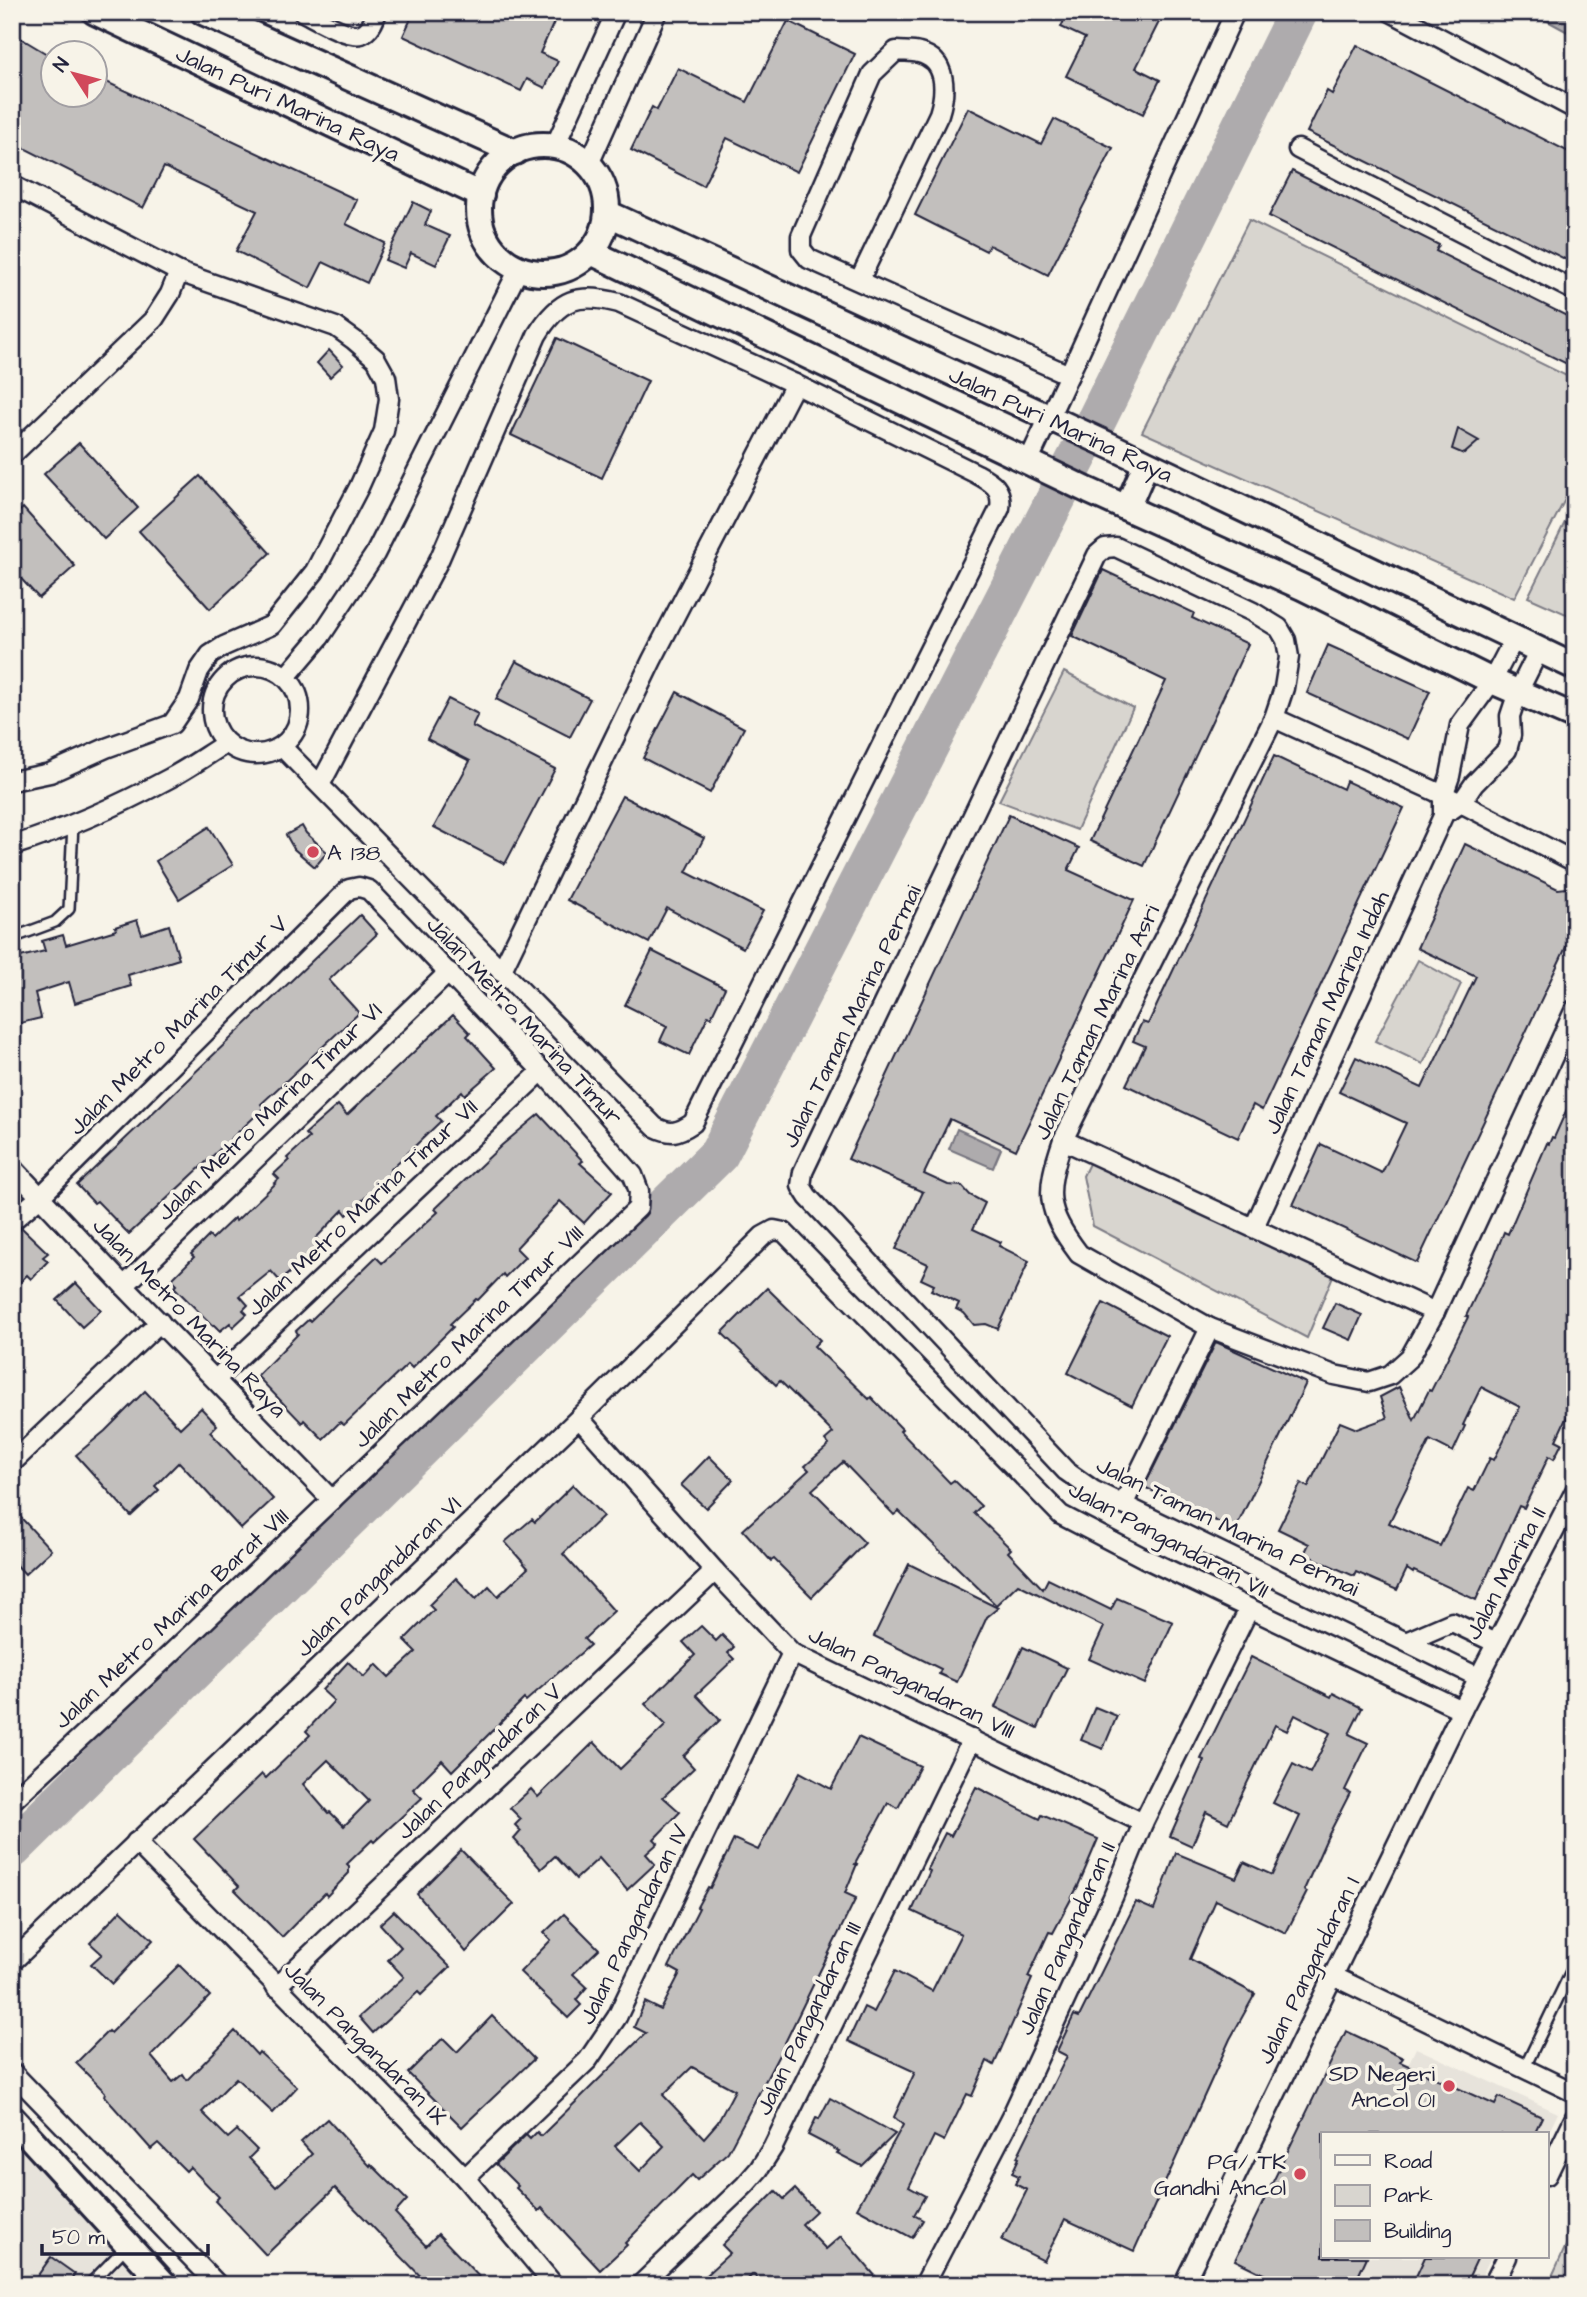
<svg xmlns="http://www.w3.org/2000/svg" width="1587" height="2297" font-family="'Architects Daughter',sans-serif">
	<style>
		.built { fill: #e7e3db }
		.green { fill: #d8d5cf; stroke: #7d7c85; stroke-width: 2 }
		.water { fill: #aeabad; stroke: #76747f; stroke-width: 2 }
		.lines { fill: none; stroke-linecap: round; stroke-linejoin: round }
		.river { stroke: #aeabad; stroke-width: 40 }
		.building { fill: #c2bfbd; stroke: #22223b; stroke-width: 2; fill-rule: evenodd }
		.lane-casing { stroke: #22223b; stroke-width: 14 }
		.street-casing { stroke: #22223b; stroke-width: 23 }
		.secondary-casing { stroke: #22223b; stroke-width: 30 }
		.lane { stroke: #f7f3e8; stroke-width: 9 }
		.street { stroke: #f7f3e8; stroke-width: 18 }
		.secondary { stroke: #f7f3e8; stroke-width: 24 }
		.poi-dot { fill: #d1495b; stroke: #f7f3e8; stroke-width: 2.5 }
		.labels { text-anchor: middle; stroke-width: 7; stroke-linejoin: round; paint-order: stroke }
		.street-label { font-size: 23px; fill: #22223b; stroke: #f7f3e8 }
		.poi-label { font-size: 23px; fill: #22223b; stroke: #f7f3e8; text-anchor: end }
	</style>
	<rect width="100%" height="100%" fill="#f7f3e8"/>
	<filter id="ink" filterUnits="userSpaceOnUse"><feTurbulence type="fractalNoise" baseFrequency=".0143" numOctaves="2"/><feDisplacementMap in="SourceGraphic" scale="14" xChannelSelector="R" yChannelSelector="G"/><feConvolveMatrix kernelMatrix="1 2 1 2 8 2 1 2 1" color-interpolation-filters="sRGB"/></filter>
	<g filter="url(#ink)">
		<g class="built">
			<polygon points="1416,2048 1558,2113 1547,2136 1547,2134 1375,2134"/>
			<polygon points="12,2127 173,2285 12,2285"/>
			<polygon points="1323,2257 1491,2257 1477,2285 1293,2285"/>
		</g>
		<g class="green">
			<polygon points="1249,220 1575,380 1575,480 1514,598 1142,432"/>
			<polygon points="1575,502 1575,618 1528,597"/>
			<polygon points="1064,672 1133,708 1077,830 999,801"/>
			<polygon points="1418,960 1461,984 1423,1064 1375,1041"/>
			<polygon points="1094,1153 1333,1276 1307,1338 1093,1226 1083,1176"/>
			<polygon points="1570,2237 1575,2240 1575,2285 1548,2285"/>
		</g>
		<g class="water">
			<polygon points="1531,12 1575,12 1575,36"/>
			<polygon points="957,1129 1001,1149 993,1168 949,1149"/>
		</g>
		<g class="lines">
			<polyline class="river" points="12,1849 719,1154 1098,417 1298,12"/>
		</g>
		<g class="building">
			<polygon points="414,12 554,12 551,18 555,20 540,53 558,61 545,88 527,79 521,91 403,36"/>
			<polygon points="1068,12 1082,18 1085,12 1164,12 1136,68 1160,80 1143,114 1066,76 1085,38 1061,27"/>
			<polygon points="788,21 855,54 797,172 727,138 703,186 631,150 652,107 657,110 678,68 747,102"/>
			<polygon points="12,33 52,57 52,94 94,94 94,76 357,200 346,224 385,243 367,283 323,262 310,288 236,251 257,211 164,167 143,208 12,142"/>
			<polygon points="1357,45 1575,155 1575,264 1307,132 1327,91 1332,94"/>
			<polygon points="968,108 1041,144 1054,119 1113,148 1048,275 989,245 986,251 915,215"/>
			<polygon points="1292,171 1439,245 1436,251 1575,320 1575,368 1269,216"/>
			<polygon points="413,202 431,211 425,225 450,236 436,265 411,253 404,268 385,260"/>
			<polygon points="557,338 648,381 602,478 511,435"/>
			<polygon points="329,350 343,365 330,377 317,363"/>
			<polygon points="1458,429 1479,441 1464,454 1452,449"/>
			<polygon points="79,443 138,508 104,539 44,474"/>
			<polygon points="200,476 270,553 210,609 139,531"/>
			<polygon points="23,508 75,566 39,598 12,569 12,518"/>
			<polygon points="1103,570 1194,613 1192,618 1248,644 1144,866 1090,841 1166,681 1072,636"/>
			<polygon points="1328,645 1430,691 1408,739 1307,693"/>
			<polygon points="516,661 590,699 570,737 496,699"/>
			<polygon points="677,692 744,728 710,793 643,758"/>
			<polygon points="448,699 478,714 472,726 555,769 505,864 434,827 470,761 427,739"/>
			<polygon points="1274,756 1343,789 1346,781 1404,808 1262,1110 1253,1105 1238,1138 1126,1085 1145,1046 1133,1041 1142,1022 1148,1024"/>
			<polygon points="622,796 704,838 686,872 763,911 743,948 667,908 649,943 567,900"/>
			<polygon points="1009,815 1079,848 1068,870 1134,900 1016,1150 950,1119 924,1174 948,1185 962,1186 970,1195 985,1203 973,1229 1001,1242 999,1246 1029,1261 998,1329 986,1324 974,1325 964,1313 956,1309 959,1303 931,1290 934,1285 921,1279 928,1264 896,1249 923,1192 848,1159"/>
			<polygon points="302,826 306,833 327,852 315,867 294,849 286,835"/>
			<polygon points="209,827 233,865 179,899 156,861"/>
			<polygon points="1465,844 1558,889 1575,887 1575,928 1417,1263 1293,1205 1321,1144 1382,1173 1406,1123 1339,1092 1356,1057 1422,1088 1476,976 1417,948"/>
			<polygon points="360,915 377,934 329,980 359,1013 261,1104 264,1108 129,1234 97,1201 94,1203 77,1185"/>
			<polygon points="137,920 142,934 169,925 179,959 128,975 131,986 75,1003 69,982 35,993 41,1018 12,1025 12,959 45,951 42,941 63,935 66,945 116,930 115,927"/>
			<polygon points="652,951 725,988 711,1017 708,1016 689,1055 660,1041 667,1026 625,1005"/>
			<polygon points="453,1015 470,1033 467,1036 496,1068 465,1095 462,1091 436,1116 441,1121 390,1170 392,1172 347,1215 343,1210 316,1238 322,1244 280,1281 271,1271 240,1296 248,1305 243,1310 247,1314 233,1327 230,1323 220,1331 214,1325 213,1326 174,1287 177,1284 172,1279 194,1257 191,1254 209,1236 212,1239 234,1218 236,1221 275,1184 274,1183 279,1179 274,1174 289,1160 287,1158 309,1138 305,1134 338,1105 347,1115"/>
			<path d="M1575,1091V1241L1564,1267L1575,1271V1399L1556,1440L1562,1443L1554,1459L1549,1456L1524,1508L1519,1506L1476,1600L1414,1571L1413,1573L1407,1569L1397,1590L1356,1572L1354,1576L1304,1554L1309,1544L1278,1529L1301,1483L1308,1487L1340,1422L1357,1429L1387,1418L1380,1397L1399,1387L1414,1420L1429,1390L1431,1391L1468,1317L1466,1316L1494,1257L1504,1232L1508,1234L1547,1143L1549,1144L1552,1137L1554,1138ZM1481,1387L1520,1407L1494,1460L1490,1458L1474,1491L1468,1488L1440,1546L1389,1523L1430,1440L1453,1452L1465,1426L1463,1425Z"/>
			<polygon points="539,1114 583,1161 580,1163 612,1192 584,1223 560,1201 516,1248 525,1257 505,1277 503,1274 478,1300 476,1299 450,1324 453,1327 412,1368 408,1364 344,1425 340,1422 323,1439 304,1420 302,1423 257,1376 298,1334 296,1331 308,1320 310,1321 376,1257 382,1263 438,1212 435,1209 502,1145"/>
			<polygon points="22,1228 48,1253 43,1257 48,1261 31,1279 27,1275 12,1290 12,1237"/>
			<polygon points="76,1283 101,1310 82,1327 57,1300"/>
			<polygon points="767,1288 820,1340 814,1346 869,1399 871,1397 902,1429 900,1431 950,1483 954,1480 981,1506 974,1513 1011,1549 1008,1552 1043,1589 1048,1579 1111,1610 1117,1598 1173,1622 1145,1684 1089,1659 1104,1627 1018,1584 996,1605 899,1511 894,1515 843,1462 812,1490 865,1543 812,1597 774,1559 771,1561 743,1530 809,1470 805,1466 829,1445 825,1440 833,1433 780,1381 776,1385 722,1333"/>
			<polygon points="1103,1303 1167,1336 1132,1406 1068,1373"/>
			<polygon points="1335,1303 1362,1315 1351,1340 1323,1328"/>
			<polygon points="1216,1342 1306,1383 1235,1530 1144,1487"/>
			<polygon points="145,1391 180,1428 201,1408 217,1425 210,1432 273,1499 241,1529 179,1462 155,1486 159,1490 131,1516 76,1455 105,1431"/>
			<polygon points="709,1456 733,1480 706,1508 681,1485"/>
			<path d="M573,1485L603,1516L563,1554L614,1611L584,1639L590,1645L526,1701L524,1699L452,1771L442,1760L413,1789L422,1798L374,1842L372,1840L347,1864L349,1866V1873L327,1896L325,1893L282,1937L235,1890L239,1886L194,1839L262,1774L266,1778L310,1735L306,1731L334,1701L322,1690L348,1662L364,1677L376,1664L389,1677L416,1652L404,1640L434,1610L429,1605L456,1578L476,1599L489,1586L498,1596L528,1568L505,1542L532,1519L535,1522ZM328,1760L369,1801L344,1826L330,1812L328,1813L303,1784Z"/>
			<polygon points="12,1508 51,1550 25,1574 12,1560"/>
			<polygon points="909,1564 998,1608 987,1617 957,1682 939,1674 941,1669 874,1636"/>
			<polygon points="701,1626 716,1641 722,1635 734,1647 728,1653 734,1659 696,1695 720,1720 683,1756 694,1768 663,1797 680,1812 654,1839 658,1843 646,1854 655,1864 627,1890 599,1858 576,1879 555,1856 541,1869 514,1839 521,1831 515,1825 521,1819 510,1808 531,1789 538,1797 594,1742 620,1769 666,1725 645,1704 695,1655 683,1642"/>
			<polygon points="1023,1647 1067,1668 1038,1728 995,1707"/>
			<polygon points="1251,1657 1331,1697 1333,1693 1362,1708 1349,1734 1368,1743 1345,1790 1350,1793 1327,1838 1304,1890 1307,1892 1286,1933 1216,1900 1190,1959 1255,1994 1230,2039 1134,2251 1065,2219 1044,2261 1002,2240 1027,2190 1015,2184 1019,2176 1012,2173 1019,2158 1017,2157 1067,2056 1057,2051 1074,2015 1079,2017 1136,1902 1154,1910 1176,1853 1236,1878 1244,1862 1272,1875 1300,1816 1273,1803 1293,1764 1310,1773 1330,1733 1295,1715 1287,1731 1275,1725 1228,1823 1206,1812 1192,1846 1170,1836 1204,1760 1201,1759"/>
			<polygon points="1095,1707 1117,1716 1103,1749 1081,1740"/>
			<path d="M858,1737L920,1766L898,1808L888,1803L855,1864H857L845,1893L856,1898L817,1977L780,2053L728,2152L697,2180L692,2175L625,2243L627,2245L600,2270L542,2208L539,2211L516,2188L518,2186L496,2164L526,2135L530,2139L537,2132L541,2136L646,2033L634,2027L645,2002L661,2010L680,1973L669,1967L699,1908L697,1907L708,1887L710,1888L734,1839L758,1850L800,1772L831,1789ZM692,2067L735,2090L718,2122L704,2138L663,2095ZM640,2122L664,2146L640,2171L615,2146Z"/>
			<polygon points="976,1787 1040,1819 1042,1815 1098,1839 1078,1886 1053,1933 1049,1932 1028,1977 1032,1979 994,2065 987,2061 972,2096 967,2094 944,2141 934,2136 909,2187 925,2196 914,2215 923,2220 912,2238 857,2208 903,2125 894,2117 915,2072 848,2041 864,2007 874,2012 895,1971 932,1991 961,1934 912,1911 930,1871 927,1869 945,1833 951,1836"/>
			<polygon points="461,1850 514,1904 466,1952 417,1894"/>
			<polygon points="121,1910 153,1940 112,1984 91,1964 102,1954 90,1943"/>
			<polygon points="394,1911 450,1967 421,1995 418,1992 373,2033 359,2017 404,1977 388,1960 401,1947 380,1924"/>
			<polygon points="564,1914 599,1949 573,1974 587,1987 576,2000 581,2005 568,2018 520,1972 551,1940 544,1933"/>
			<polygon points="179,1965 210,1996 151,2056 173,2082 183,2074 187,2080 235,2031 257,2055 259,2052 297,2087 273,2113 236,2078 202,2112 228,2138 237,2130 257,2150 249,2158 276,2187 312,2154 301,2142 327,2119 370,2166 371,2164 407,2200 395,2213 426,2246 438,2234 487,2285 429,2285 335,2188 266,2255 215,2201 219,2197 190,2167 186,2171 158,2143 151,2149 104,2096 105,2092 76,2063 108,2031 110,2033"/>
			<polygon points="492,2016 534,2059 462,2127 408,2073 443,2038 457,2052"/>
			<polygon points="1346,2031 1403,2058 1400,2062 1495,2105 1499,2097 1542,2117 1534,2134 1323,2134 1323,2257 1367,2257 1354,2285 1286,2285 1235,2260"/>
			<polygon points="830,2098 895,2134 862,2166 837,2153 839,2151 808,2135 816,2118 819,2119"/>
			<polygon points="795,2189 816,2211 802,2224 826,2249 841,2236 883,2285 763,2285 753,2274 742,2285 695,2285 730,2253 722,2245 776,2191 784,2199"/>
			<polygon points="51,2257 75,2274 68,2285 31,2285"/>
			<polygon points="1425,2257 1478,2257 1465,2285 1412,2285"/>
		</g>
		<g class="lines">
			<defs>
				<g id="lane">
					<polyline points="12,938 55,922 69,909 73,824"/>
					<polyline points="1524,2069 1575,1963"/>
					<polyline points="89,2285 127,2246"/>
				</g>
				<g id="street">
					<path d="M303,12C315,18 348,38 361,34C370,31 374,21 377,12"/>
					<polyline points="1391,12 1575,109"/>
					<polyline points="555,146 616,12"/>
					<polyline points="1298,149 1575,291"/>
					<polyline points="589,164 657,12"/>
					<polyline points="12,185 179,272 336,327 354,340 376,359 386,377 389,399 384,431 359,487 315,571 272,625 224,646 210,655 199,671 189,699 172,724 106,748 50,773 12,781"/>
					<path d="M859,281L939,114C946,92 948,60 919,53C912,51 904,52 896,51L872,74L801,236V249L809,259L1069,375L1235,12"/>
					<polyline points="12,455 154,319 170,294 179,272"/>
					<polyline points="1028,462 1069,375"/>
					<circle cx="256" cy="710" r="44"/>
					<polyline points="286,677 320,637 375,554 519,269"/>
					<polyline points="1274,718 1461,803 1575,862"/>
					<path d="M282,747L655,1127C671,1135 678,1133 693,1123L1000,508C1003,489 992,482 977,474L795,384L619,303C578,292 559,299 537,335L439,560L320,785"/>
					<polyline points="1451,810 1461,803 1474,784 1507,750 1511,735 1510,716 1518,692 1539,650"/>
					<path d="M12,846C66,829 120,805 170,778C189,768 207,755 225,744"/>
					<polyline points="501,972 652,660 795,384"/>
					<polyline points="1063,1140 1435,1312"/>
					<polyline points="12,1167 124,1286 332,1500"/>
					<polyline points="12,1221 41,1196 349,889 359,887 369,890 542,1071 633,1175 639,1191 638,1208 164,1660 12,1801"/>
					<polyline points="1254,1227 1443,816 1443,796 1450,776 1460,725 1492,681 1514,639"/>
					<polyline points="124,1286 449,972"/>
					<polyline points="216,1379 542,1071"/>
					<polyline points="579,1418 715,1571 792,1653 1143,1823"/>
					<polyline points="12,1463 160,1322"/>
					<polyline points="1123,1505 1210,1328"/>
					<polyline points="1408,1641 1452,1622 1496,1643"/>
					<path d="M1478,1677L1093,1490L1066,1471L808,1197L801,1186L803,1172L1097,555L1105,548L1116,547L1253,612L1279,628L1286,640L1289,657L1284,688L1274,718L1063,1140C1045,1193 1045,1209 1079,1254L1210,1328L1334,1375L1369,1382L1390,1375L1410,1357L1435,1312L1575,1009"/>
					<polyline points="136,1842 465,2178 554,2285"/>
					<polyline points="12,1962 579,1418 763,1236 774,1230 784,1232 1061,1515 1144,1558 1462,1710"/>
					<polyline points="1333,1976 1575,2093"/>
					<polyline points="276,1987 715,1571"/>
					<polyline points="12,2072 218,2285"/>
					<polyline points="1547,2175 1575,2117"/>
					<polyline points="465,2178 588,2060 617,2017 792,1653"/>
					<polyline points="640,2285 745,2185 759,2169 773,2147 972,1739"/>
					<polyline points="924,2285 1011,2117 1113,1897 1143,1823 1249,1609"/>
					<polyline points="1183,2285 1462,1710 1575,1491"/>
					<polyline points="1493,2285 1507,2257"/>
				</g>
				<g id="secondary">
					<polyline points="95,12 481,195"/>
					<polyline points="203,12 515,152"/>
					<circle cx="543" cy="209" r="64"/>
					<polyline points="607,213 1113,447 1575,667"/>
					<polyline points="591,252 1089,491 1302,587 1492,681 1575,717"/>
					<polyline points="1127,508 1146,464"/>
					<polyline points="12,2118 165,2285"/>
				</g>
			</defs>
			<use href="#lane" class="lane-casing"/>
			<use href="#street" class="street-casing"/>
			<use href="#secondary" class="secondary-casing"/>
			<use href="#lane" class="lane"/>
			<use href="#street" class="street"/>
			<use href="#secondary" class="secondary"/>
		</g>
	</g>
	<g class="poi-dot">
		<circle cx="313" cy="852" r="7"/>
		<circle cx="1449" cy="2086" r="7"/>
		<circle cx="1300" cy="2174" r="7"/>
	</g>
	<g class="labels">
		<g class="street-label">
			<text transform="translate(288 103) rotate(25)" y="8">Jalan Puri Marina Raya</text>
			<text transform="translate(1061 424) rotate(25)" y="8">Jalan Puri Marina Raya</text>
			<text transform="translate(1326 1012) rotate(-65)" y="8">Jalan Taman Marina Indah</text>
			<text transform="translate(851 1016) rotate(-64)" y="8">Jalan Taman Marina Permai</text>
			<text transform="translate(525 1020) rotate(47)" y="8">Jalan Metro Marina Timur</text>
			<text transform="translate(1096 1022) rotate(-64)" y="8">Jalan Taman Marina Asri</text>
			<text transform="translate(178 1025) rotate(-45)" y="8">Jalan Metro Marina Timur V</text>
			<text transform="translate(269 1111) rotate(-44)" y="8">Jalan Metro Marina Timur VI</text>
			<text transform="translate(362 1207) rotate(-43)" y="8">Jalan Metro Marina Timur VII</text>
			<text transform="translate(190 1317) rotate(46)" y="8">Jalan Metro Marina Raya</text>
			<text transform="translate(468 1336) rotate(-44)" y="8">Jalan Metro Marina Timur VIII</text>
			<text transform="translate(1228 1526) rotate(26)" y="8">Jalan Taman Marina Permai</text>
			<text transform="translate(1169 1539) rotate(28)" y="8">Jalan Pangandaran VII</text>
			<text transform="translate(1505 1573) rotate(-62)" y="8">Jalan Marina II</text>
			<text transform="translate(378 1576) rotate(-44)" y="8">Jalan Pangandaran VI</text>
			<text transform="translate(171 1618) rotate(-43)" y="8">Jalan Metro Marina Barat VIII</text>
			<text transform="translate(912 1682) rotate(26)" y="8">Jalan Pangandaran VIII</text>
			<text transform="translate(479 1761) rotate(-43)" y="8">Jalan Pangandaran V</text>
			<text transform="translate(633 1924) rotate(-64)" y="8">Jalan Pangandaran IV</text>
			<text transform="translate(1066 1938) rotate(-66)" y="8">Jalan Pangandaran II</text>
			<text transform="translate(1308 1970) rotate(-64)" y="8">Jalan Pangandaran I</text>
			<text transform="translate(808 2018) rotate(-64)" y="8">Jalan Pangandaran III</text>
			<text transform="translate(366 2043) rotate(45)" y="8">Jalan Pangandaran IX</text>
		</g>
		<g class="poi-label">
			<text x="327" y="860" text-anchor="start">A 138</text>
			<text x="1435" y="2081">SD Negeri<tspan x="1435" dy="26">Ancol 01</tspan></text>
			<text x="1286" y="2169">PG/ TK<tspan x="1286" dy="26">Gandhi Ancol</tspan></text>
		</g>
	</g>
	<rect width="1587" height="2297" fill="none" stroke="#f7f3e8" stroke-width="42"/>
	<rect x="21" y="21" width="1545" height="2255" fill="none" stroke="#22223b" stroke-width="2.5" filter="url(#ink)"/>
	<rect x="1321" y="2132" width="228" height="126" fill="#f7f3e8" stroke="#a29fa3" stroke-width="2"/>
	<rect x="1335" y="2155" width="35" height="10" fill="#f7f3e8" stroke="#a29fa3" stroke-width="2"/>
	<text x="1384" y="2168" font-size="21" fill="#22223b">Road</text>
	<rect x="1335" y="2185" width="35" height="21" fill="#d8d5cf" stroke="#a29fa3" stroke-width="2"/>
	<text x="1384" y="2202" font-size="21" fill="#22223b">Park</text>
	<rect x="1335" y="2220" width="35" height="21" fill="#c2bfbd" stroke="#a29fa3" stroke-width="2"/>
	<text x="1384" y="2238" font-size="21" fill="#22223b">Building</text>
	<g transform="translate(74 74) rotate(306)"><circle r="33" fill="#f7f3e8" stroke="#a29fa3" stroke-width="2"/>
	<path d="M0-5L12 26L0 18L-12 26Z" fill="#d1495b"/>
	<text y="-10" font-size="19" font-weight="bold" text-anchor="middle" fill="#22223b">N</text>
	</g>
	<path d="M42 2244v10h166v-10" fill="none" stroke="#22223b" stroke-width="3.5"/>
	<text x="52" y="2244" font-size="21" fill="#22223b" stroke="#f7f3e8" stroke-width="5" paint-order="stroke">50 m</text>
</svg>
